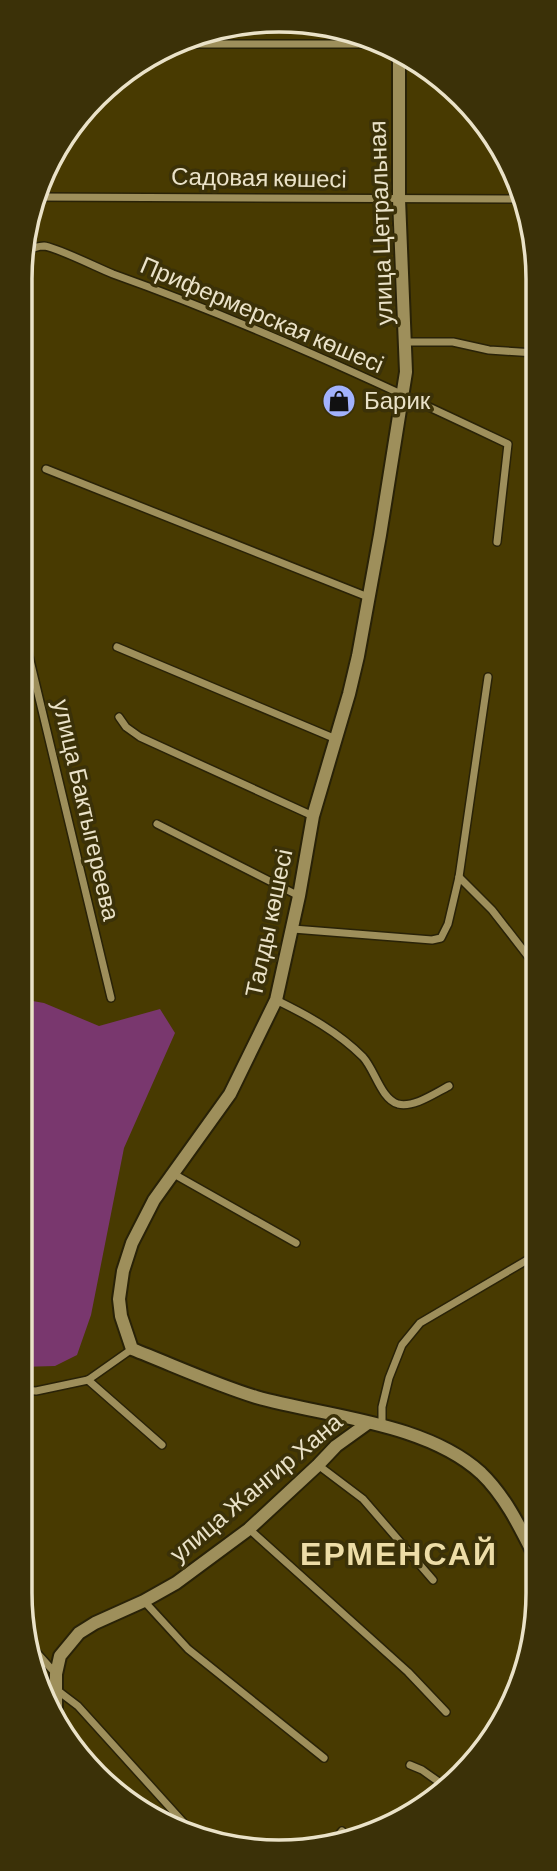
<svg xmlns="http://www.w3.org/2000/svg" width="557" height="1871" font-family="Barlow,sans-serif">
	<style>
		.green { fill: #79376e }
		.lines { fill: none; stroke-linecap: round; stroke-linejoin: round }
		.minor-casing { stroke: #292207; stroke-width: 10 }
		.tertiary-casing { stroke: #292207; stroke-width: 16 }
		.minor { stroke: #9e8f5b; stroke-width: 7 }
		.tertiary { stroke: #9e8f5b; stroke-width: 12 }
		.labels { text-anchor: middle; stroke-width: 7; stroke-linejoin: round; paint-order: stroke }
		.street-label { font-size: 24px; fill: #eae2c8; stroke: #3b3108 }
		.poi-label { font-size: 24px; fill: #eae2c8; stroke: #3b3108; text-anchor: start }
		.district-label { font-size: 32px; font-weight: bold; letter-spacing: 2px; fill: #eddda7; stroke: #3b3108 }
		.rim { fill: none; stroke: #eae2c8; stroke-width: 3.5 }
	</style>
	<rect width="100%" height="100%" fill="#483a01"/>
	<polygon class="green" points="21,999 44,1003 99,1026 160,1009 175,1033 124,1148 91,1315 77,1355 55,1366 20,1367"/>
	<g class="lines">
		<defs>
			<g id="minor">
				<polyline points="181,44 387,44"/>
				<polyline points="37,197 522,199"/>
				<path d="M24,252C30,249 36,246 44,246C56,247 98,268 113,274C248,322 379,383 508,444L497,542"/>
				<polyline points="406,342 453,342 489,350 535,353"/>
				<polyline points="46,469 368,597"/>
				<polyline points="23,631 111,998"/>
				<polyline points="117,647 336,739"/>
				<polyline points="119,717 126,727 140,737 313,816"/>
				<polyline points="157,824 299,896"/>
				<polyline points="459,877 492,910 534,964"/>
				<polyline points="293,929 432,940 441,938 448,924 459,877 488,677"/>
				<path d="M276,1000C307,1015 338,1032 363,1057C375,1070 381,1099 398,1104C414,1108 435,1093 449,1086"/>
				<polyline points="172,1173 296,1243"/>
				<polyline points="88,1380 162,1445"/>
				<polyline points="20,1390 36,1391 88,1380 132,1349"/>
				<polyline points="382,1426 382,1407 389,1378 402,1345 420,1323 534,1256"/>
				<polyline points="318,1465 363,1499 433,1580"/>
				<polyline points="249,1529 408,1672 446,1712"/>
				<polyline points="144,1601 188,1649 324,1758"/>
				<polyline points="30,1645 56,1674"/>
				<polyline points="57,1690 78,1706 193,1833"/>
				<polyline points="410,1765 422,1770 446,1787"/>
				<polyline points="331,1844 342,1831"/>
			</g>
			<g id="tertiary">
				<path d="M399,50V199L406,372L380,535L358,656L349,694L313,816L299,896L276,1000L230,1094L154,1200L132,1243L123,1271L119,1299L121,1316L132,1349C173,1365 214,1384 256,1397C326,1417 425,1422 481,1473C504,1495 519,1525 533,1553"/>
				<polyline points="56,1720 56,1674 60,1656 79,1633 95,1623 144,1601 176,1583 249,1529 318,1465 336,1446 368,1423"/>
			</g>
		</defs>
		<use href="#minor" class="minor-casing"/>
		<use href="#tertiary" class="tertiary-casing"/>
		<use href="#minor" class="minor"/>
		<use href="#tertiary" class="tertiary"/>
	</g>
	<defs>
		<symbol id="shop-disc" viewBox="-11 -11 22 22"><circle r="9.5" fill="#a2b2fd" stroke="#3b3108"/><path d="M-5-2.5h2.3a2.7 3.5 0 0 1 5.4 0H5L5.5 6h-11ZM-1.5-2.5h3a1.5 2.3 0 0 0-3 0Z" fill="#111"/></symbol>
	</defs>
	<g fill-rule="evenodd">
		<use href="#shop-disc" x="320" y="382" width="38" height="38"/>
	</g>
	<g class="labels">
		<g class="street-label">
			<text transform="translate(259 178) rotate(1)" y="8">Садовая көшесі</text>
			<text transform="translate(381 223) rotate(-92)" y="8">улица Цетральная</text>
			<text transform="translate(262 315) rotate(23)" y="8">Прифермерская көшесі</text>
			<text transform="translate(86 810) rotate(77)" y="8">улица Бактыгереева</text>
			<text transform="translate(269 923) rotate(-78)" y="8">Талды көшесі</text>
			<text transform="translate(256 1488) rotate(-40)" y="8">улица Жангир Хана</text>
		</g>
		<g class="poi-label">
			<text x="364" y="409">Барик</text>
		</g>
		<g class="district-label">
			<text x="399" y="1565">ЕРМЕНСАЙ</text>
		</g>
	</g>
	<path d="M0 0H557V1871H0ZM279 32H279A247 247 0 0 1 526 279V1593A247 247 0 0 1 279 1840H279A247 247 0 0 1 32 1593V279A247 247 0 0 1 279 32Z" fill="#3b3108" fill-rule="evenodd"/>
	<path class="rim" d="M279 32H279A247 247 0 0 1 526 279V1593A247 247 0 0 1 279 1840H279A247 247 0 0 1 32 1593V279A247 247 0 0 1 279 32Z"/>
</svg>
